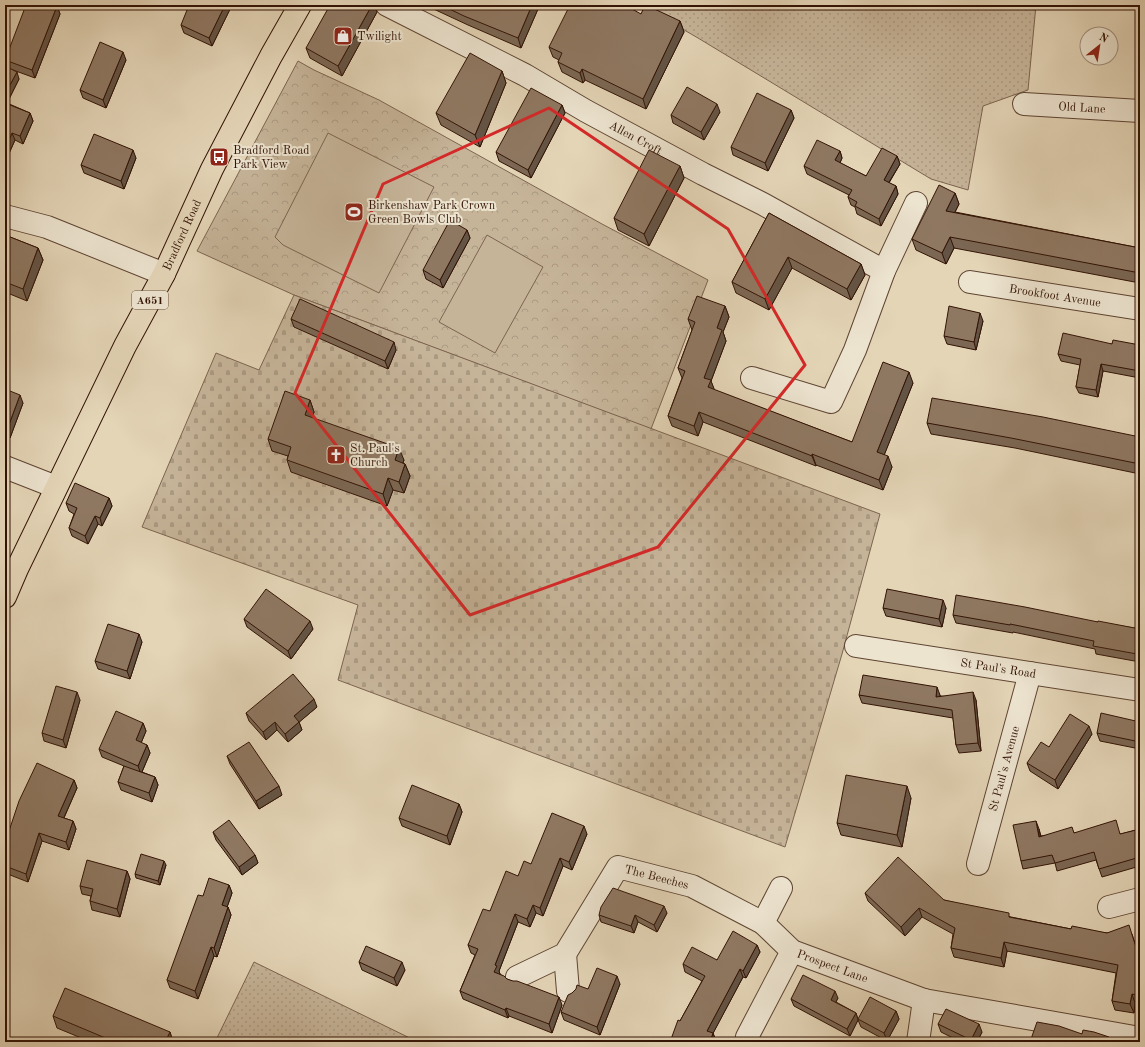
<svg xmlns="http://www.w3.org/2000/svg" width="1145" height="1047" font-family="'Old Standard TT',serif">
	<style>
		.grass { fill: url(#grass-dots); stroke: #7c644f }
		.forest { fill: url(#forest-crowns); stroke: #7c644f }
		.cemetery { fill: url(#cemetery-stones); stroke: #7c644f }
		.garden { fill: #c6b499; stroke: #7c644f }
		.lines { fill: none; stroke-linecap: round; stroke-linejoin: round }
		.minor-casing { stroke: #5e4432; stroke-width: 24 }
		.primary-casing { stroke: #321305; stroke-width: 24 }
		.minor { stroke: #ede4d0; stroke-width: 22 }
		.primary { stroke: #e4d5b7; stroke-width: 22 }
		.wall { fill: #7b6754; stroke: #321305 }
		.shaded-wall { fill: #645445; stroke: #321305 }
		.building { fill: #8f7862; stroke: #321305 }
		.marked { fill: none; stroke: #d62828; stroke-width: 3; stroke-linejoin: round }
		.labels { text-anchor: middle; stroke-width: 4; stroke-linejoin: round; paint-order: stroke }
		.shield { fill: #ede4d0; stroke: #6a5242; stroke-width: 1 }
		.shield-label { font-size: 11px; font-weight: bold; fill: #321305 }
		.poi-label { font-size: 12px; fill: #321305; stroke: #ede4d0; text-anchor: start }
		.street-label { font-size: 12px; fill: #321305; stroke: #ede4d0 }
	</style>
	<defs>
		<pattern id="grass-dots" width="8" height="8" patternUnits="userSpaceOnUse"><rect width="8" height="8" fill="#c6b499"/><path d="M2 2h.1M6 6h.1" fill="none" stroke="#ab9a82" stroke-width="1.8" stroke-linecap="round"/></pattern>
		<pattern id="forest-crowns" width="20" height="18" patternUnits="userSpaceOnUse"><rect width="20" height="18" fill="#c6b499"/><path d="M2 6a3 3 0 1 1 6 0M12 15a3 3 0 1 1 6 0" fill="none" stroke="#ab9a82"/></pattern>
		<pattern id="cemetery-stones" width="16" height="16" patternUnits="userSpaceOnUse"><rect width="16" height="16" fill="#c6b499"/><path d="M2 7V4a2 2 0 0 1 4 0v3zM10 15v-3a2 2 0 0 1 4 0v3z" fill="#ab9a82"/></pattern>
	</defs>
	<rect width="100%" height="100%" fill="#e4d5b7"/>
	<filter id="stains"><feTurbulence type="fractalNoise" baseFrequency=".005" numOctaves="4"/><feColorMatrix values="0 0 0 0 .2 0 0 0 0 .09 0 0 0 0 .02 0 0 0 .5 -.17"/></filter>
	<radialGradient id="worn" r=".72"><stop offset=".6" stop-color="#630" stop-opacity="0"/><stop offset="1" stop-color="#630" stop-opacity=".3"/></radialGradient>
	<g class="grass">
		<polygon points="641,5 1036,5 1028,90 983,106 968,190 931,179 698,38"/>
		<polygon points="254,962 418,1042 215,1042"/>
	</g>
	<polygon class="forest" points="298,61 314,70 379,100 602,224 708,280 651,429 294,295 197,251"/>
	<polygon class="cemetery" points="294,295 880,514 842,654 785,847 338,680 358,605 142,527 216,353 259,370"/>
	<g class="garden">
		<polygon points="328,133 434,187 379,293 283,245 275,237"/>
		<polygon points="487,235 543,267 495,353 439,322"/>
	</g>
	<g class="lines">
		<defs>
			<g id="minor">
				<path id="s1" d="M387,5L525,75L586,111L703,174L763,204L884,271"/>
				<path id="s2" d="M1024,104L1140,111"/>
				<polyline points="5,216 47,227 164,274"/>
				<path id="s3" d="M970,282L1140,309"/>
				<polyline points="752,378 831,402 855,350 884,271 916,203"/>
				<polyline points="5,467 56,487"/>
				<path id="s4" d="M856,646L1140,690"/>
				<path id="s5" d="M978,864L1030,673"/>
				<polyline points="1109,907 1140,899"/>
				<polyline points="763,923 781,888"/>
				<polyline points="565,954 568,991"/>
				<path id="s6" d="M517,977L565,954L618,867L692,886L763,923L792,951L924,1000L1140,1038"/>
				<polyline points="746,1042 747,1037 792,951"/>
				<polyline points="918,1042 924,1000"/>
			</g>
			<g id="primary">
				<path id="s7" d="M5,597L17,569L125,346L164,274L212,169L271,56L300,5"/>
			</g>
		</defs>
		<use href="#minor" class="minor-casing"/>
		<use href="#primary" class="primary-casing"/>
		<use href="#minor" class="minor"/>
		<use href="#primary" class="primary"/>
	</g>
	<g class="wall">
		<polygon points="232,5 212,46 184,33 181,25"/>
		<polygon points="425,5 536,5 538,9 521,48 468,25"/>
		<polygon points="57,6 60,14 35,78 13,70 19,79 7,103 30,113 33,121 23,144 15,140 6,160 5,160 5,66 7,67 5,60"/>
		<polygon points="377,12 342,76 310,58 306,48"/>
		<polygon points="641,14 680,21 684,32 646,109 585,80 583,83 562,72 558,62 559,60 553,57 549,47"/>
		<polygon points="126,60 106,108 83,98 80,90"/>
		<polygon points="502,71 506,83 480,147 441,125 436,113"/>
		<polygon points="562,105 565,113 531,178 499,161 496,152"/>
		<polygon points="791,110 794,118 768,171 733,155 731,147"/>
		<polygon points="720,112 704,140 673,123 671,115"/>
		<polygon points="840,151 842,158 840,163 866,176 897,156 900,164 889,183 896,186 898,194 881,226 857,214 855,207 851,205 848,197 849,195 807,174 804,166"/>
		<polygon points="136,158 124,189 84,173 81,165"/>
		<polygon points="680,166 684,178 649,246 618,230 614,218"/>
		<polygon points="955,193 959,204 955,212 1140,248 1140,283 954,248 946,264 916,250 912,239"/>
		<polygon points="769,213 861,264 865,275 851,300 792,268 769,310 736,293 732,282"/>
		<polygon points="467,230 470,238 443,288 426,279 423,270"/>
		<polygon points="5,235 38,248 43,260 27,301 5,292"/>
		<polygon points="725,306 729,317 723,332 726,341 711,381 714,390 852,442 913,383 884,455 892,467 883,490 816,465 816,466 703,422 698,436 672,426 668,416 682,378 678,368 692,330 688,319"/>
		<polygon points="291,319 396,350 388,369 294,327"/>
		<polygon points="983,321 976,350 947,344 944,336"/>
		<polygon points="1112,344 1140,345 1140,378 1103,371 1098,397 1079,393 1076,387 1080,365 1061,361 1058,354"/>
		<polygon points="5,389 23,403 10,438 5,436"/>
		<polygon points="310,400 314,412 312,418 404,460 403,463 405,464 410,476 404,493 393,490 387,506 291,472 287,460 288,456 272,451 268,439"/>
		<polygon points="927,423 1140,437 1140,474 1015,448 931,434"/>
		<polygon points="109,498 112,506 102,526 98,524 88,544 72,536 69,528 74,514 69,511 66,503"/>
		<polygon points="883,608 946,608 942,627 886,616"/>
		<polygon points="953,615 1098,622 1140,629 1140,662 1096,654 1095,649 1013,632 1013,633 956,623"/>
		<polygon points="244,619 313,629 291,659 247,627"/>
		<polygon points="142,642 130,679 98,669 95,661"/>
		<polygon points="859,695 940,695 940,696 976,700 981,751 959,753 956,745 953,718 862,703"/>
		<polygon points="80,700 66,748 44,741 42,733"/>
		<polygon points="317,707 299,722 302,730 288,742 277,730 266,740 249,721 246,713"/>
		<polygon points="1140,722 1140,749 1100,741 1097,733"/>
		<polygon points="143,723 146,731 141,743 147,745 150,753 142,772 155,777 158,785 152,802 121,790 118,782 124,766 102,757 99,749"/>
		<polygon points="1092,734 1058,789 1030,771 1027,763 1049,747"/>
		<polygon points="227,756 282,795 259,809 230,764"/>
		<polygon points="74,780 77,788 64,818 73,821 76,829 69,850 42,841 28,882 5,873 5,843"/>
		<polygon points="911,798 902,847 841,835 837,823"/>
		<polygon points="459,804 462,812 450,845 402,826 399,818"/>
		<polygon points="1039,829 1041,836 1074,833 1121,834 1140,829 1140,866 1102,877 1096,860 1057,871 1055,863 1023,869 1021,861"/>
		<polygon points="213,832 255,855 258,863 242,875 216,840"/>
		<polygon points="587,834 572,870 563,866 543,916 536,913 530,927 518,922 499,971 500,974 507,979 562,1005 552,1033 509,1016 508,1018 463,999 460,991 475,955 471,953 468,945 490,911 518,876 531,864"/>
		<polygon points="166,865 160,885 136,878 135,874"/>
		<polygon points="127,871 130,879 120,917 92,910 90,901 91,896 82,894 80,886"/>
		<polygon points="229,885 232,893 227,907 228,907 231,915 217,957 214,956 198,999 170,988 167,980 203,896"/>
		<polygon points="865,893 944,900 1011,917 1071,929 1107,933 1132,934 1140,959 1140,1004 1135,1003 1134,1013 1115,1010 1112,1001 1116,973 1007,951 1004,967 954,957 951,948 953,934 922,917 905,936 868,901"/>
		<polygon points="667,913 657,932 638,922 634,933 601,922 599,915"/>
		<polygon points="757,945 760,952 746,978 743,977 713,1033 716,1041 716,1042 670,1042 680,1021 702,981 685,972 683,964 717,960"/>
		<polygon points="359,962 405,970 397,986 362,970"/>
		<polygon points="620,984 600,1035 564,1020 561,1012 588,989"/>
		<polygon points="838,998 836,1002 856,1013 858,1019 896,1011 899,1019 887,1041 861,1027 858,1020 850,1036 794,1006 791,999"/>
		<polygon points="53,1016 170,1032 173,1042 91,1042 57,1028"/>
		<polygon points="938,1024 982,1032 977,1042 961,1042 941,1032"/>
	</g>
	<g class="shaded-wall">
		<polygon points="225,5 232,5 212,46 209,38"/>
		<polygon points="372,5 374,5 377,12 342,76 338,66"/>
		<polygon points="532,5 536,5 538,9 521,48 518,38"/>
		<polygon points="57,6 60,14 35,78 32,70"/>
		<polygon points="680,21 684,32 646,109 643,99"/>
		<polygon points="123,52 126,60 106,108 103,100"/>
		<polygon points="582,69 585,80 583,83 580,73"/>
		<polygon points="502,71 506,83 480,147 475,135"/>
		<polygon points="17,72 19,79 5,107 5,94"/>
		<polygon points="717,104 720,112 704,140 701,132"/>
		<polygon points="562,105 565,113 531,178 528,170"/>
		<polygon points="791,110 794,118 768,171 765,163"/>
		<polygon points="30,113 33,121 23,144 20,136"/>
		<polygon points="12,133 15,140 6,160 5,157 5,149"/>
		<polygon points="133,150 136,158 124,189 121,181"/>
		<polygon points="840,151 842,158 838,167 835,160"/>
		<polygon points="897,156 900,164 886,187 884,180"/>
		<polygon points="680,166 684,178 649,246 644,234"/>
		<polygon points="896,186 898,194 881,226 879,219"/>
		<polygon points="955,193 959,204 950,222 946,211"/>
		<polygon points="467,230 470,238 443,288 440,280"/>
		<polygon points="950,237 954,248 946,264 942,253"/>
		<polygon points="38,248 43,260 27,301 23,289"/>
		<polygon points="788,257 792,268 769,310 765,299"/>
		<polygon points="861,264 865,275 851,300 847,289"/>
		<polygon points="725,306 729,317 723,332 726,341 711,381 715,391 712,398 704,378 717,328"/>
		<polygon points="980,313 983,321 976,350 974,342"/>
		<polygon points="394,342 396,350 388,369 385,361"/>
		<polygon points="1101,364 1103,371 1098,397 1096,390"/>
		<polygon points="909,372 913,383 881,463 877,452"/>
		<polygon points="20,395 23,403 10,438 7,430"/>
		<polygon points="310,400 314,412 309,427 305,415"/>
		<polygon points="699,412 703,422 698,436 694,426"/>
		<polygon points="399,448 404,460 399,472 395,460"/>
		<polygon points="812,454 816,465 816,466 812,456"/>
		<polygon points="888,456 892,467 883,490 879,480"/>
		<polygon points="405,464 410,476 404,493 399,482"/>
		<polygon points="388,478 393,490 387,506 383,494"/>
		<polygon points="109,498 112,506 102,526 100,518"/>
		<polygon points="95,516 98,524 88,544 85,536"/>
		<polygon points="943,600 946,608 942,627 939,619"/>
		<polygon points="310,621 313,629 291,659 288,651"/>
		<polygon points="139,634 142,642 130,679 127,671"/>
		<polygon points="1140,637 1140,662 1137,654"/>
		<polygon points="937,687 940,695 939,705 936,697"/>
		<polygon points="77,692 80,700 66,748 63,740"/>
		<polygon points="973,692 976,700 981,751 978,743"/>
		<polygon points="314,699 317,707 297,724 294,716"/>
		<polygon points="275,722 277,730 266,740 263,732"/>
		<polygon points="299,722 302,730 288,742 285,734"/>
		<polygon points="143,723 146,731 139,748 136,740"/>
		<polygon points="1089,726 1092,734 1058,789 1055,780"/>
		<polygon points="147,745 150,753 141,774 138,766"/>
		<polygon points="155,777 158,785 152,802 149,793"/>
		<polygon points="74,780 77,788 61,824 58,816"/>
		<polygon points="279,786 282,795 259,809 256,801"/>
		<polygon points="907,786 911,798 902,847 897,835"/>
		<polygon points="459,804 462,812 450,845 447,836"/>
		<polygon points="73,821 76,829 69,850 66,842"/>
		<polygon points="1036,821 1039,829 1042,845 1039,837"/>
		<polygon points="584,826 587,834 572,870 569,862"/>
		<polygon points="39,833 42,841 28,882 26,874"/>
		<polygon points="255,855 258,863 242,875 239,867"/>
		<polygon points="560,858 563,866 543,916 540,908"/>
		<polygon points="164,861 166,865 160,885 158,881"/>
		<polygon points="127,871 130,879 120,917 117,909"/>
		<polygon points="229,885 232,893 225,913 222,905"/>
		<polygon points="533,905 536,913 530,927 527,919"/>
		<polygon points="664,906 667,913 657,932 654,925"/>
		<polygon points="228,907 231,915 217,957 214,948"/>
		<polygon points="919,908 922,917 905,936 901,927"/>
		<polygon points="515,914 518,922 499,971 500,974 497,980 494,972 495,965"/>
		<polygon points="635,915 638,922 634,933 631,926"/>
		<polygon points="1004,942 1007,951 1004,967 1001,958"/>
		<polygon points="757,945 760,952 746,978 743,971"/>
		<polygon points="211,947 214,956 198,999 195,991"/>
		<polygon points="402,962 405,970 397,986 394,978"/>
		<polygon points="740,969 743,977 710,1039 707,1031"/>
		<polygon points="617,976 620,984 600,1035 597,1027"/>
		<polygon points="835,991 838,998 833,1007 831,1000"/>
		<polygon points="1132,994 1135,1003 1134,1013 1130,1004"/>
		<polygon points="559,997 562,1005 552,1033 549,1024"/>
		<polygon points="506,1008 509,1016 508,1018 505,1010"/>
		<polygon points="896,1011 899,1019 887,1041 884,1033"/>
		<polygon points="856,1013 858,1020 850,1036 847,1029"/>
		<polygon points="979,1024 982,1032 977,1042 972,1042 971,1040"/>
		<polygon points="170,1032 173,1042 165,1042"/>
		<polygon points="713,1033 716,1041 716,1042 710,1042"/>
		<polygon points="1109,1037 1111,1042 1108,1042"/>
	</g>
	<g class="building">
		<polygon points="26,5 54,5 57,6 32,70 5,60"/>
		<polygon points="189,5 225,5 209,38 181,25"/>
		<polygon points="330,5 372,5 338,66 306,48"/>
		<polygon points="441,5 532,5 518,38 464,16"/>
		<polygon points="570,5 625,5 641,14 645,5 646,5 680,21 643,99 582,69 580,73 558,62 562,53 549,47"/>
		<polygon points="100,42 123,52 103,100 80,90"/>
		<polygon points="470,53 502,71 475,135 436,113"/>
		<polygon points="5,66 17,72 5,94"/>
		<polygon points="687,87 717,104 701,132 671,115"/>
		<polygon points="531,88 562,105 528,170 496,152"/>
		<polygon points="757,93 791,110 765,163 731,147"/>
		<polygon points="5,103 30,113 20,136 12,133 5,149"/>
		<polygon points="94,134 133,150 121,181 81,165"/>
		<polygon points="817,140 840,151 835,160 866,176 882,148 897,156 884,180 896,186 879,219 855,206 857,202 848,197 852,190 804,166"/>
		<polygon points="649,150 680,166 644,234 614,218"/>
		<polygon points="939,185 955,193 946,211 1140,248 1140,273 950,237 942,253 912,239"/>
		<polygon points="769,213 861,264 847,289 788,257 765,299 732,282"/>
		<polygon points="450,220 467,230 440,280 423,270"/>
		<polygon points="5,235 38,248 23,289 5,282"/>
		<polygon points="697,296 725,306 717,328 722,330 704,378 711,380 708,387 852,442 883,362 909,372 877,452 888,456 879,480 812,454 812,456 699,412 694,426 668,416 685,371 678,368 695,322 688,319"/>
		<polygon points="300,299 394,342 385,361 291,319"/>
		<polygon points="949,306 980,313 974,342 944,336"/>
		<polygon points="1063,333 1112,344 1113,340 1140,345 1140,371 1101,364 1096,390 1076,387 1081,359 1058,354"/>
		<polygon points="5,389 20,395 7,430 5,429"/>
		<polygon points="285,391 310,400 305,415 399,448 395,460 405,464 399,482 388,478 383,494 287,460 291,447 268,439"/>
		<polygon points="932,398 1043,417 1140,437 1140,464 1011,438 927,423"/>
		<polygon points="75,483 109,498 100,518 95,516 85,536 69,528 77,508 66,503"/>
		<polygon points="266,589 310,621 288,651 244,619"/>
		<polygon points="887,589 943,600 939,619 883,608"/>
		<polygon points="956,595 1025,607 1098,622 1098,621 1140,629 1140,637 1137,654 1093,646 1094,641 1010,624 1010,625 953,615"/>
		<polygon points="108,624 139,634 127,671 95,661"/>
		<polygon points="293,674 314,699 294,716 299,722 285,734 275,722 263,732 246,713"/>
		<polygon points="863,675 937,687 936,697 973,692 978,743 956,745 952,710 859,695"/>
		<polygon points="56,686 77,692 63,740 42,733"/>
		<polygon points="116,711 143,723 136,740 147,745 138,766 99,749"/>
		<polygon points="1101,713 1140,722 1140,742 1097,733"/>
		<polygon points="1070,714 1089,726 1055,780 1027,763 1041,742 1049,747"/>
		<polygon points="249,742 279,786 256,801 227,756"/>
		<polygon points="37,763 74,780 58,816 73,821 66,842 39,833 26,874 5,866 5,843 19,801"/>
		<polygon points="124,766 155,777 149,793 118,782"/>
		<polygon points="846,775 907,786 897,835 837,823"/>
		<polygon points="412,785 459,804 447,836 399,818"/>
		<polygon points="552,813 584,826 569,862 560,858 540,908 533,905 527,919 515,914 495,965 497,966 494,972 504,976 507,979 513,981 517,981 559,997 549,1024 506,1008 505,1010 460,991 478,949 468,945 483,909 490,911 506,871 518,876 524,861 531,864"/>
		<polygon points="229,820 255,855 239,867 213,832"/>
		<polygon points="1116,820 1120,834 1140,829 1140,857 1099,869 1094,852 1055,863 1052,855 1021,861 1013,825 1036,821 1039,837 1072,827 1074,833"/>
		<polygon points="141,854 164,861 158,881 135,874"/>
		<polygon points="898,857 944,900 1009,913 1009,917 1071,929 1072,926 1107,933 1129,925 1140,960 1140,996 1132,994 1130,1004 1112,1001 1118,965 1004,942 1001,958 951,948 955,928 919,908 901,927 865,893"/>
		<polygon points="87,860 127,871 117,909 90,901 93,889 80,886"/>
		<polygon points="209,878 229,885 222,905 228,907 214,948 211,947 195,991 167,980 198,895 203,896"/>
		<polygon points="613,888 664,906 654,925 635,915 631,926 599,915 601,907"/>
		<polygon points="733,931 757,945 743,971 740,969 707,1031 713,1033 710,1042 670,1042 678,1020 680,1021 705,976 683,964 692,947 717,960"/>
		<polygon points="366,946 402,962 394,978 359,962"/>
		<polygon points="597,968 617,976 597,1027 561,1012 568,995 572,993 576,989 577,985 588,989"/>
		<polygon points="803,975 835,991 831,1000 856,1013 847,1029 791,999"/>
		<polygon points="65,988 170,1032 165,1042 115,1042 53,1016"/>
		<polygon points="870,997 896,1011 884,1033 858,1019"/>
		<polygon points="946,1009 979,1024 971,1040 938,1024"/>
		<polygon points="1037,1022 1059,1026 1082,1034 1083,1030 1094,1032 1109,1037 1108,1042 1030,1042"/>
	</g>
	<path class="marked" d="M549,108L728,229L805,365L658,547L470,615L295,393L383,184Z"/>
	<defs>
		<symbol id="shop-square" viewBox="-11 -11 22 22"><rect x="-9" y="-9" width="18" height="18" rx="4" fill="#8f2418" stroke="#ede4d0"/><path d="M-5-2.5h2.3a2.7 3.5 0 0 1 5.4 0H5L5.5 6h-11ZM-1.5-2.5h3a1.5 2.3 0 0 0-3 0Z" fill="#fff"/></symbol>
		<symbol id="bus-square" viewBox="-11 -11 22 22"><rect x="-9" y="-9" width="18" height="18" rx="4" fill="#8f2418" stroke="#ede4d0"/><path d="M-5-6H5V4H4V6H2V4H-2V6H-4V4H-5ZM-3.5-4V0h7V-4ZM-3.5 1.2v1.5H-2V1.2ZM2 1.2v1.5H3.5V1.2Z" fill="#fff"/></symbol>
		<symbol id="stadium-square" viewBox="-11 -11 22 22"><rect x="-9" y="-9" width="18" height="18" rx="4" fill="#8f2418" stroke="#ede4d0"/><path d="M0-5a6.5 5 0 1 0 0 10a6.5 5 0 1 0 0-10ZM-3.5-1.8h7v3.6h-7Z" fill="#fff"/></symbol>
		<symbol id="church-square" viewBox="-11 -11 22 22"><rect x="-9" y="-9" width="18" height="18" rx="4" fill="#8f2418" stroke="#ede4d0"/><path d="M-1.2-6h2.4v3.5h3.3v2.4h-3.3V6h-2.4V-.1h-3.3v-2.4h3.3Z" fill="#fff"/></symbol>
	</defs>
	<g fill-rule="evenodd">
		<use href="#shop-square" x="332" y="25" width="22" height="22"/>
		<use href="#bus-square" x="208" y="146" width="22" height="22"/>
		<use href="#stadium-square" x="343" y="201" width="22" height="22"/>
		<use href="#church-square" x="325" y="444" width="22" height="22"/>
	</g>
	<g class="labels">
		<rect class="shield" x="132" y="291" width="36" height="18" rx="3"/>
		<g class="shield-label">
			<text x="150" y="304">A651</text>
		</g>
		<g class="poi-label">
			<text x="357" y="40">Twilight</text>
			<text x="233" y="154">Bradford Road<tspan x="233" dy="14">Park View</tspan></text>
			<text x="368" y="209">Birkenshaw Park Crown<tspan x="368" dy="14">Green Bowls Club</tspan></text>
			<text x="350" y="452">St. Paul's<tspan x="350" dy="14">Church</tspan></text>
		</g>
		<g class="street-label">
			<text dy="4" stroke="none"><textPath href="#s2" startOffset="58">Old Lane</textPath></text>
			<text dy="4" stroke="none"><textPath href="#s1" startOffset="282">Allen Croft</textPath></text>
			<text dy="4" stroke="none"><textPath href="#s7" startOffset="403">Bradford Road</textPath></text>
			<text dy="4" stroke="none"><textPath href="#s3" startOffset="86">Brookfoot Avenue</textPath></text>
			<text dy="4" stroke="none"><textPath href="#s4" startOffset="144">St Paul's Road</textPath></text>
			<text dy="4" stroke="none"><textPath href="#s5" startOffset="99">St Paul's Avenue</textPath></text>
			<text dy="4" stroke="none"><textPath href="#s6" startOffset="195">The Beeches</textPath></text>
			<text dy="4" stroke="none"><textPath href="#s6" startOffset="395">Prospect Lane</textPath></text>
		</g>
	</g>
	<rect width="1145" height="1047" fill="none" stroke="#e4d5b7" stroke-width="20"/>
	<rect x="6" y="6" width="1133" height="1035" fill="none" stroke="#321305" stroke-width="2"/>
	<rect x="10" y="10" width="1125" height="1027" fill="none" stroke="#321305"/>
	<g transform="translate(1099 46) rotate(30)"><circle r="19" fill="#ede4d0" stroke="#a2907f"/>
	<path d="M0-3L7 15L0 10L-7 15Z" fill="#8f2418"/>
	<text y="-6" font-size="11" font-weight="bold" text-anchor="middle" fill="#321305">N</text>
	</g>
	<rect width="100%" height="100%" filter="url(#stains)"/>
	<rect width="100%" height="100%" fill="url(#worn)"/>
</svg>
